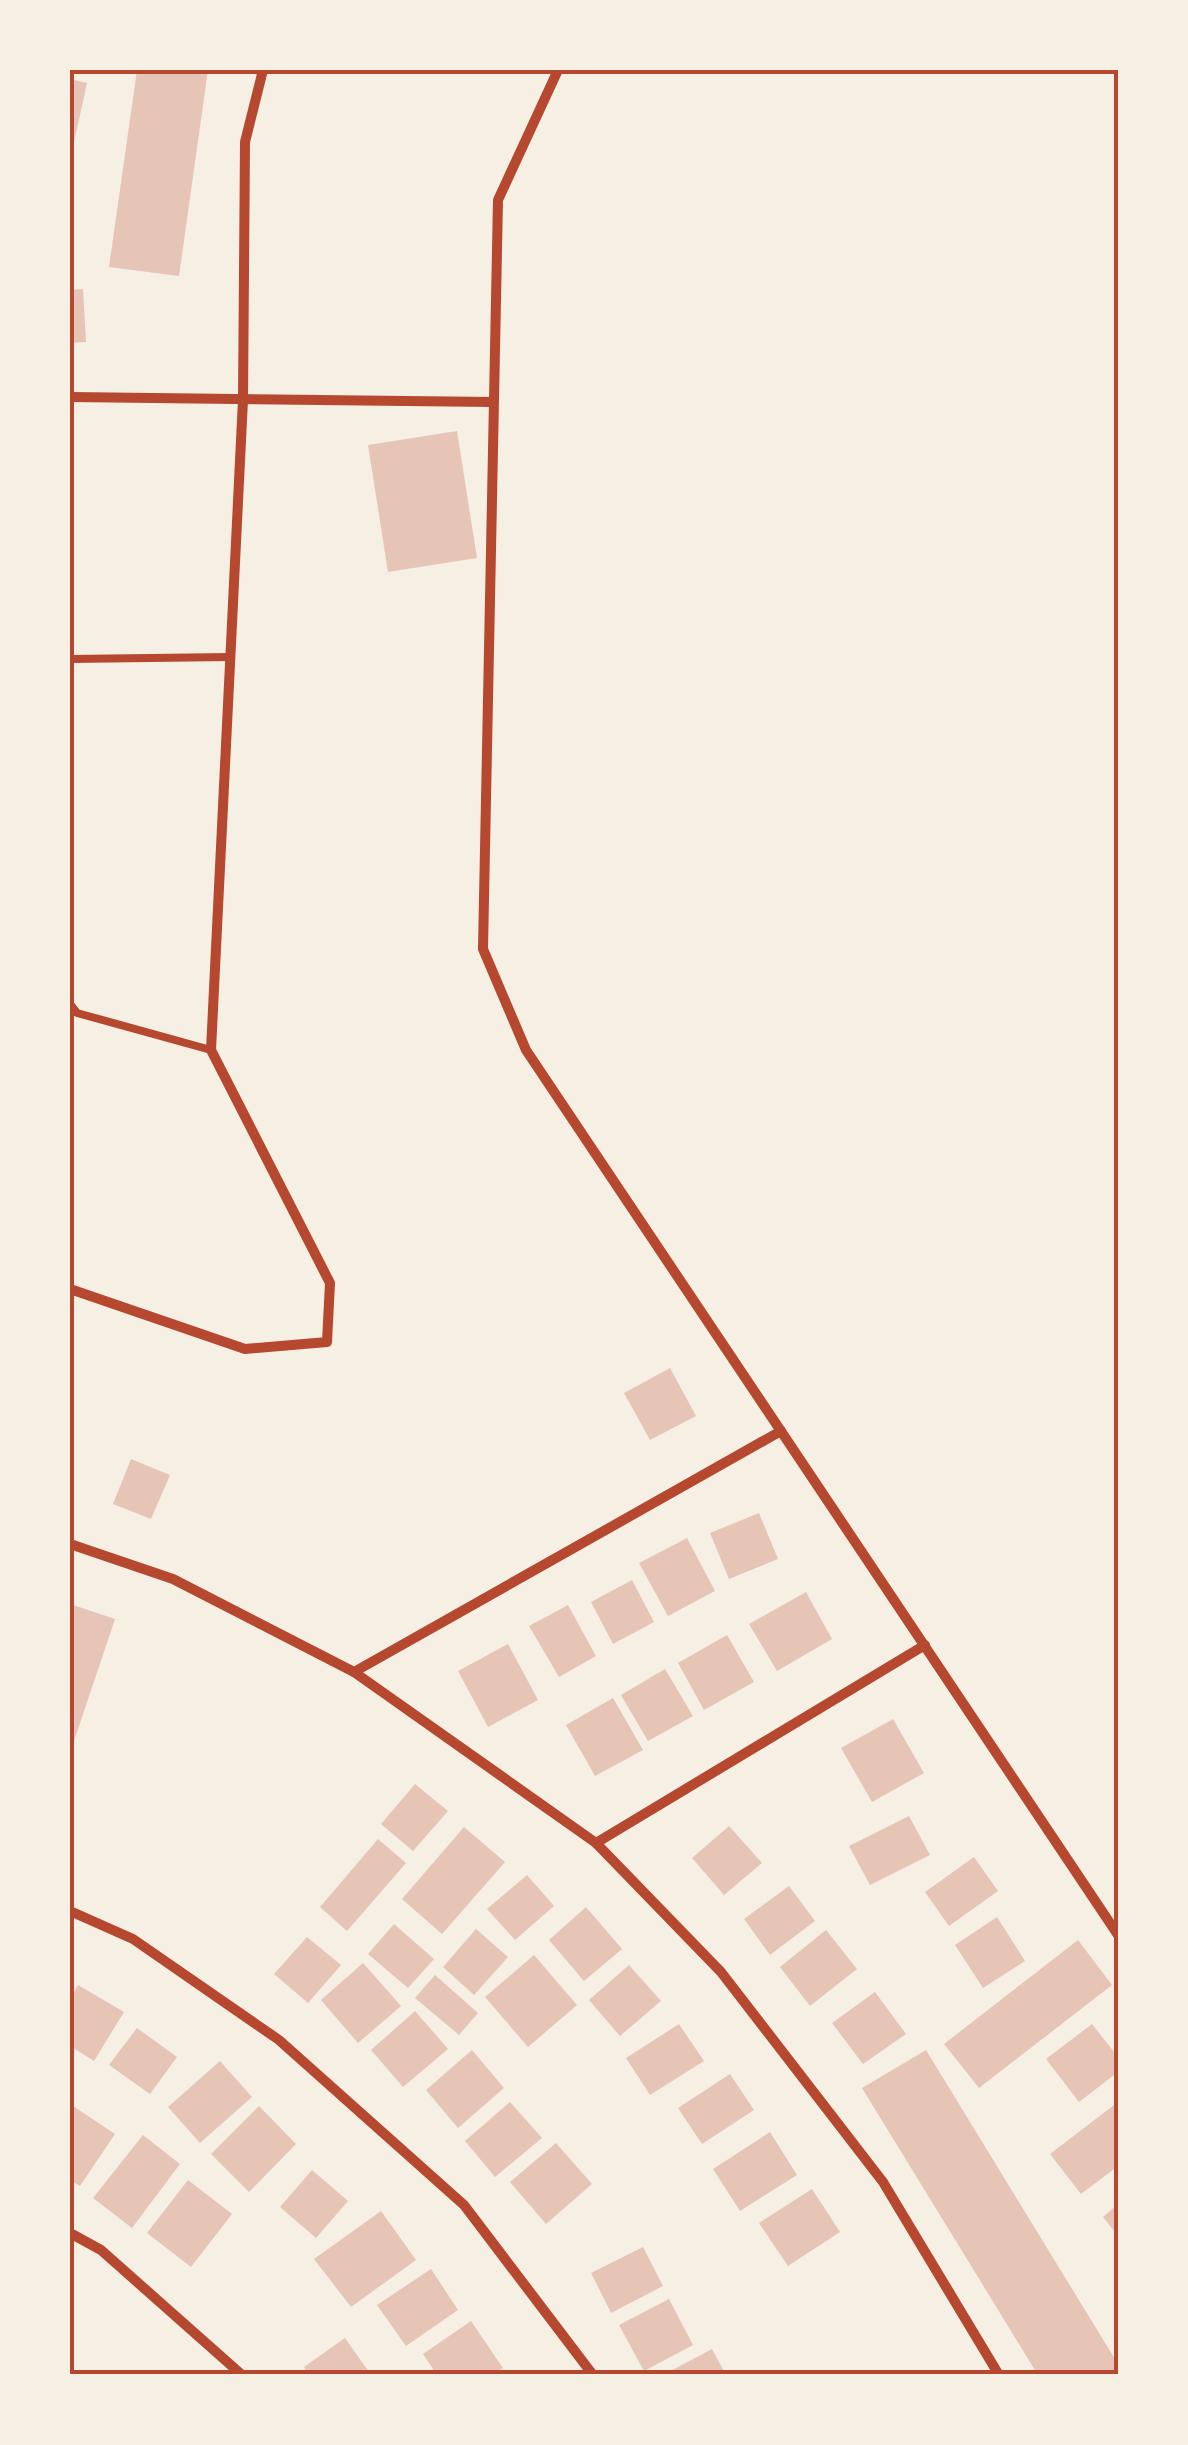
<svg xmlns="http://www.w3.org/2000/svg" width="1188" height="2445" font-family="'Libre Baskerville',serif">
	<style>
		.building { fill: #e6c5b7 }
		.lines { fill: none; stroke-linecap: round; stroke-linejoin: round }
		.service { stroke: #b5482f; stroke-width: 8 }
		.minor { stroke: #b5482f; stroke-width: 10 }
		.neatline { fill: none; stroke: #b5482f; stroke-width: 4 }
	</style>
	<rect width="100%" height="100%" fill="#f6efe4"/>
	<g class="building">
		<polygon points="137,70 208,70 179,276 109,267"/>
		<polygon points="70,79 87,83 74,142 70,141"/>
		<polygon points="83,289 86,342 70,343 70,290"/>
		<polygon points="457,431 477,558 388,572 368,445"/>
		<polygon points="670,1368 696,1416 650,1440 624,1393"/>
		<polygon points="131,1459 170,1475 151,1519 113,1504"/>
		<polygon points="759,1513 778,1559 729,1579 710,1533"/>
		<polygon points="687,1538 715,1591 668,1616 639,1563"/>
		<polygon points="632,1580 654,1622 613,1644 591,1602"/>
		<polygon points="806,1592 832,1639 777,1671 749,1624"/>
		<polygon points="70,1604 115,1619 71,1750 70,1750"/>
		<polygon points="568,1605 596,1656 559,1677 529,1626"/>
		<polygon points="727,1635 754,1682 704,1710 678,1663"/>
		<polygon points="508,1644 538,1700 488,1727 458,1671"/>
		<polygon points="665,1669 693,1716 648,1741 621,1695"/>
		<polygon points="613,1698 643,1750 595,1776 566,1725"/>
		<polygon points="893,1719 924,1773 872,1802 841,1748"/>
		<polygon points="415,1784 448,1811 413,1851 381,1824"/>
		<polygon points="909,1816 930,1855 870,1885 849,1846"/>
		<polygon points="729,1826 762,1863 724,1895 692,1858"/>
		<polygon points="464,1827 505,1862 442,1934 402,1899"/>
		<polygon points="378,1839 406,1863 347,1931 320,1907"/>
		<polygon points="974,1857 998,1891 949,1926 925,1892"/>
		<polygon points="527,1875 554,1906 515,1940 487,1909"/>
		<polygon points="789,1886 815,1921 770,1955 744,1919"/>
		<polygon points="586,1907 622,1949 584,1981 549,1940"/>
		<polygon points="997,1917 1025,1961 983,1988 955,1945"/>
		<polygon points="394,1924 434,1959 408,1988 368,1954"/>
		<polygon points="476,1929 508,1957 474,1995 443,1967"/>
		<polygon points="826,1930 857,1969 810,2006 780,1967"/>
		<polygon points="307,1937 341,1965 308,2003 274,1974"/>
		<polygon points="1078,1940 1112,1985 979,2088 944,2044"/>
		<polygon points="534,1955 577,2005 528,2047 485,1997"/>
		<polygon points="363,1963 401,2006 358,2043 321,2000"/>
		<polygon points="629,1965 661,2001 620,2036 589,2000"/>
		<polygon points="435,1975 478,2013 459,2035 415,1998"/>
		<polygon points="78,1985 124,2012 94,2061 70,2046 70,1999"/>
		<polygon points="875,1992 906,2034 863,2064 832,2023"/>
		<polygon points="415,2011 448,2049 403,2087 371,2050"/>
		<polygon points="679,2024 704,2061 650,2095 626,2058"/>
		<polygon points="1092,2024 1118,2057 1118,2072 1079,2102 1046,2059"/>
		<polygon points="137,2028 177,2057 150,2094 109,2065"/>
		<polygon points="472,2050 504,2088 458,2128 426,2090"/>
		<polygon points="926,2050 1118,2364 1118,2375 1038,2375 862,2088"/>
		<polygon points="220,2061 252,2097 200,2143 168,2107"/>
		<polygon points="730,2074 754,2110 702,2144 678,2108"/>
		<polygon points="510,2102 542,2138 495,2177 465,2141"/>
		<polygon points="1118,2102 1118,2166 1081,2194 1050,2154"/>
		<polygon points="73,2106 115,2134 80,2186 70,2180"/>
		<polygon points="259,2106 296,2144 249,2192 211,2154"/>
		<polygon points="770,2132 797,2175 740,2211 713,2169"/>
		<polygon points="143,2135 180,2164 132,2228 93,2198"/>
		<polygon points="556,2143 592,2184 546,2224 510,2182"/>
		<polygon points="312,2170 348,2201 316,2238 280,2207"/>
		<polygon points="188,2180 232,2214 191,2267 147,2233"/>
		<polygon points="812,2189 840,2232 788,2266 759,2223"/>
		<polygon points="1118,2204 1118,2236 1103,2217"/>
		<polygon points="381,2211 416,2260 351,2307 314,2259"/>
		<polygon points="643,2247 663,2286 611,2313 591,2273"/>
		<polygon points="431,2269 458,2310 406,2346 377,2305"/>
		<polygon points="669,2299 693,2345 644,2371 619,2325"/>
		<polygon points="471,2321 503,2368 492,2375 437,2375 423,2354"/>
		<polygon points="345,2338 371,2375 309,2375 304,2367"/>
		<polygon points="712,2349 726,2375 663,2375"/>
	</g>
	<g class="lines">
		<g class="service">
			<polyline points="70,659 230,657"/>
			<polyline points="70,1004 77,1013 211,1050"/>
		</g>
		<g class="minor">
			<polyline points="558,70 498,200 483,949 526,1050 1118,1935"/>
			<polyline points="70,397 493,402"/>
			<polyline points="70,1289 245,1349 327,1342 330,1283 211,1050 243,400 245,142 263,70"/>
			<polyline points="70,1544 173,1579 354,1672 596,1843 721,1972 883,2182 999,2375"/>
			<polyline points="354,1672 781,1431"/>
			<polyline points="596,1843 925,1645"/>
			<polyline points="70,1911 133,1939 279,2040 464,2205 593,2375"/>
			<polyline points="70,2233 101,2250 242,2375"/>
		</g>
	</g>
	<rect width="1188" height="2445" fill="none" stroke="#f6efe4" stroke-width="145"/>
	<rect x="72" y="72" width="1044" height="2300" class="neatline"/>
</svg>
